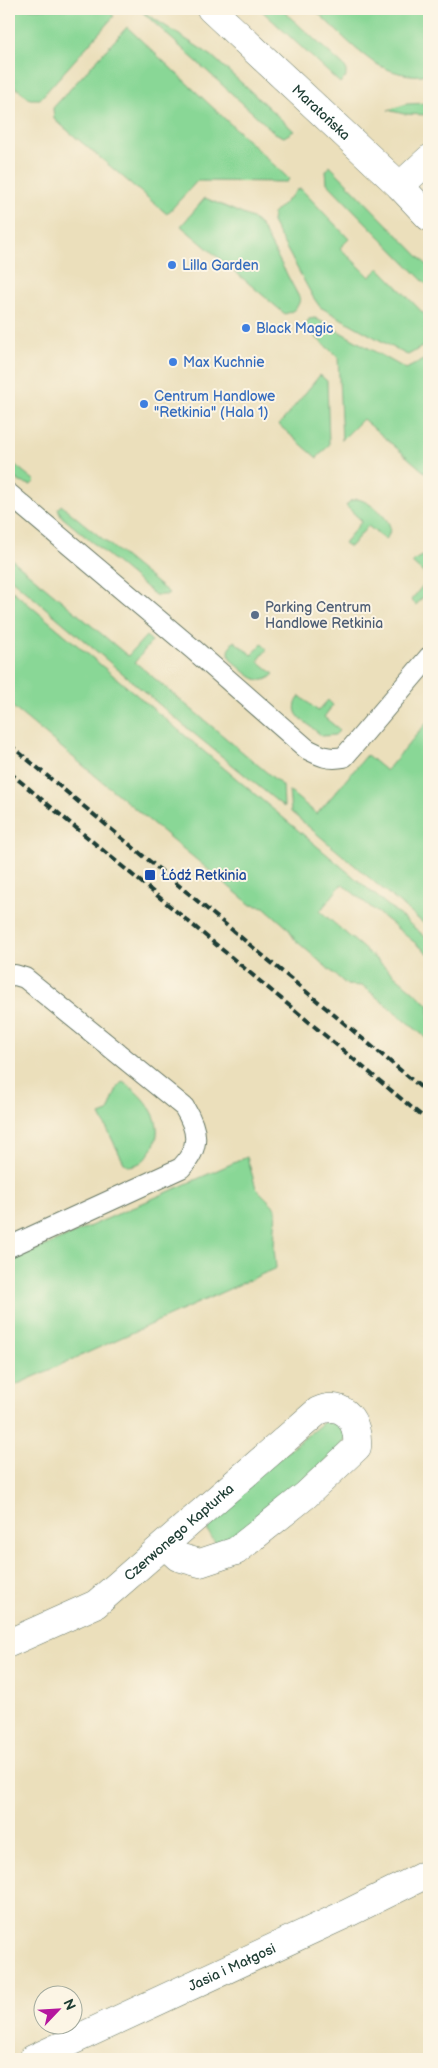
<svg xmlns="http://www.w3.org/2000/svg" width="438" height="2068" font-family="'Balsamiq Sans',sans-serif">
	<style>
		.green { fill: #89d796; stroke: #548a65 }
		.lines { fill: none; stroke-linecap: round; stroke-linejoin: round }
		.service-casing { stroke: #667663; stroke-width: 22 }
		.minor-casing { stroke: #667663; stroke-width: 29 }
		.tertiary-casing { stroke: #667663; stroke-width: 29 }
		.secondary-casing { stroke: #667663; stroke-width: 29 }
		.service { stroke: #fff; stroke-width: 20 }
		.minor { stroke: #fff; stroke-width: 28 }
		.tertiary { stroke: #fff; stroke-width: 28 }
		.secondary { stroke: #fff; stroke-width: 28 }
		.rail { stroke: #1f3d34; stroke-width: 4; stroke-dasharray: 8 4; stroke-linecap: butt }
		.shop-dot { fill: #3f7fe0; stroke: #fcf5e5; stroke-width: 2 }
		.service-dot { fill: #5c6f8a; stroke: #fcf5e5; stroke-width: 2 }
		.transit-dot { fill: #1a4fb4; stroke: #fcf5e5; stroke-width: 2 }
		.labels { text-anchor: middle; stroke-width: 4; stroke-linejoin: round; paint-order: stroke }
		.street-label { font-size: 14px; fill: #1f3d34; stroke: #fcf5e5 }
		.shop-label { font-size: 14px; fill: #366cbe; stroke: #fcf5e5; text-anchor: start }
		.service-label { font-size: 14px; fill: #4e5e75; stroke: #fcf5e5; text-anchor: start }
		.transit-label { font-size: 14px; fill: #164399; stroke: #fcf5e5; text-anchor: start }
	</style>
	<rect width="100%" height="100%" fill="#fcf5e5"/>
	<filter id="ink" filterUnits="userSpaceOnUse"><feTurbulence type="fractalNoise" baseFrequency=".02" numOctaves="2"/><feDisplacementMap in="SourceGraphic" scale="10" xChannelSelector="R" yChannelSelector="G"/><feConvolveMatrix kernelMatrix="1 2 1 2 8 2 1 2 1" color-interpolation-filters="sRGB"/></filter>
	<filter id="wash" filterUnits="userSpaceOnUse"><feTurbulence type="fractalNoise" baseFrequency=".0096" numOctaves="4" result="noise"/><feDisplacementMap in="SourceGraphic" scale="20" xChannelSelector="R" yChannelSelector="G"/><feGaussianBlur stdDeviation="1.12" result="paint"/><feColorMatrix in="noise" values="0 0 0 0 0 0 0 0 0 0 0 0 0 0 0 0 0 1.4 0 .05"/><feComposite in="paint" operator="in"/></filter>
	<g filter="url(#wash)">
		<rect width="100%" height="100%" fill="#ebdfbb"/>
		<g class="green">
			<polygon points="9,9 107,9 114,16 40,99 30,99 9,82"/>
			<polygon points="139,9 212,56 294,131 284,137 275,133"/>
			<polygon points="260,9 281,9 346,68 346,77 340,83"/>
			<path d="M314,9H429V73C413,80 383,70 369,59C350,45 332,26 314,9Z"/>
			<polygon points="127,27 289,179 287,182 197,181 167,214 54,119 53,108"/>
			<polygon points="429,103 429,115 404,114 388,110 407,104"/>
			<polygon points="330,166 429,267 429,287 327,183 326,171"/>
			<polygon points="301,189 349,239 340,248 370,277 379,268 429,319 429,343 408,355 405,354 320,307 313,297 272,222 273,214 297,190"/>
			<path d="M205,198L252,218L261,226L300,299C298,308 294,311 285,314L181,226Z"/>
			<polygon points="315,318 406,369 429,357 429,476 363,419 342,440 338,357 304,327 309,319"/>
			<polygon points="320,375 327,381 329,445 317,458 279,425"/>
			<polygon points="9,460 35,481 31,485 20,482 9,473"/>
			<path d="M357,499C367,500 389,517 390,528C390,532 388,536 386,540L368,526L350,547L344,543L362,521L346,506L350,501Z"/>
			<polygon points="61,505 169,593 166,595 155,595 62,517 58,509"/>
			<polygon points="423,556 429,557 429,590 416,605 411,600 429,578 412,563 416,559"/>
			<polygon points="9,557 128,656 146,636 152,641 135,662 283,786 284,807 187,728 9,577"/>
			<polygon points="9,588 429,940 429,954 342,884 320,911 429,1005 429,1040 363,986 347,985 294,939 289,929 264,907 251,905 9,704"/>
			<path d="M234,641L252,655L262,644L267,649L258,661L274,674C259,690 245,671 232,661C227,654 229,647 234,641Z"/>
			<path d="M300,696L318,711L328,700L333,705L324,717L340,730L335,735L322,736L299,717C293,710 295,703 300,696Z"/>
			<polygon points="429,720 429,928 291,812 289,791 317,814 367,755 386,771"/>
			<path d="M123,1081C145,1098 170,1123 150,1152C145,1160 140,1165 129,1166L124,1163L100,1115L108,1112L118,1086Z"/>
			<polygon points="247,1157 256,1188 276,1208 274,1248 276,1268 9,1388 9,1262"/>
			<path d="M324,1422C338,1422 341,1426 346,1438L338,1451L220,1549L208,1532L206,1517Z"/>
		</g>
	</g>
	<g filter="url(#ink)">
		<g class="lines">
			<defs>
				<g id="service">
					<path d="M9,494L194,650L307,749C321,756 328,760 344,757L429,657"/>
					<path d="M9,976L15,975L25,978L184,1107C198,1130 201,1147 181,1168L9,1247"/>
				</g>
				<g id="minor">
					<path id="s1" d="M9,1643L96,1604L318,1411C345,1399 359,1423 357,1447L306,1495L236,1551L200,1563L178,1557L165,1545"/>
					<path id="s2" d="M33,2059L346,1914L429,1873"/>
				</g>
				<polyline id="tertiary" points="400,186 429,159"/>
				<g id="secondary">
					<path id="s3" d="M211,9L400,186L429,217"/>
				</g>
			</defs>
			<use href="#service" class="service-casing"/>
			<use href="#minor" class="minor-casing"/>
			<use href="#tertiary" class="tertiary-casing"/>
			<use href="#secondary" class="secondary-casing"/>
			<use href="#service" class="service"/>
			<use href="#minor" class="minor"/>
			<use href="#tertiary" class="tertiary"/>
			<use href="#secondary" class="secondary"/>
			<g class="rail">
				<polyline points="9,744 429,1094"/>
				<polyline points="9,772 429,1122"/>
			</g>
		</g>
	</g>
	<g class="shop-dot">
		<circle cx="172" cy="265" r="5"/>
		<circle cx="246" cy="328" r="5"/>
		<circle cx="173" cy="362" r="5"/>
		<circle cx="144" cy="404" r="5"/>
	</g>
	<circle class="service-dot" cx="255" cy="615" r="5"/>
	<rect class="transit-dot" x="144" y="869" width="12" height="12" rx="2.5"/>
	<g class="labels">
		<g class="street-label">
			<text dy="5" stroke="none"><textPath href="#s3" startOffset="151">Maratońska</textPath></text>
			<text dy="5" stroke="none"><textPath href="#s1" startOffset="205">Czerwonego Kapturka</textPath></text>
			<text dy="5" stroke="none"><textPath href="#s2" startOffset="219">Jasia i Małgosi</textPath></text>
		</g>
		<g class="shop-label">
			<text x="182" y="270">Lilla Garden</text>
			<text x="256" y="333">Black Magic</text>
			<text x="183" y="367">Max Kuchnie</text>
			<text x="154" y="401">Centrum Handlowe<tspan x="154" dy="16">"Retkinia" (Hala 1)</tspan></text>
		</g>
		<g class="service-label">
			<text x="265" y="612">Parking Centrum<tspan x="265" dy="16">Handlowe Retkinia</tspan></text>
		</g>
		<g class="transit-label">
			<text x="161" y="880">Łódź Retkinia</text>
		</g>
	</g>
	<rect width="438" height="2068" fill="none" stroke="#fcf5e5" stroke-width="30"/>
	<g transform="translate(58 2010) rotate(65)"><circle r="24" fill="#fcf5e5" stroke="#a4ab9e"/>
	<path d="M0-4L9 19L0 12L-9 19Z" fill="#b5179e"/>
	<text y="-8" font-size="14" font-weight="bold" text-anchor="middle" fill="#1f3d34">N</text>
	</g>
</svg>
